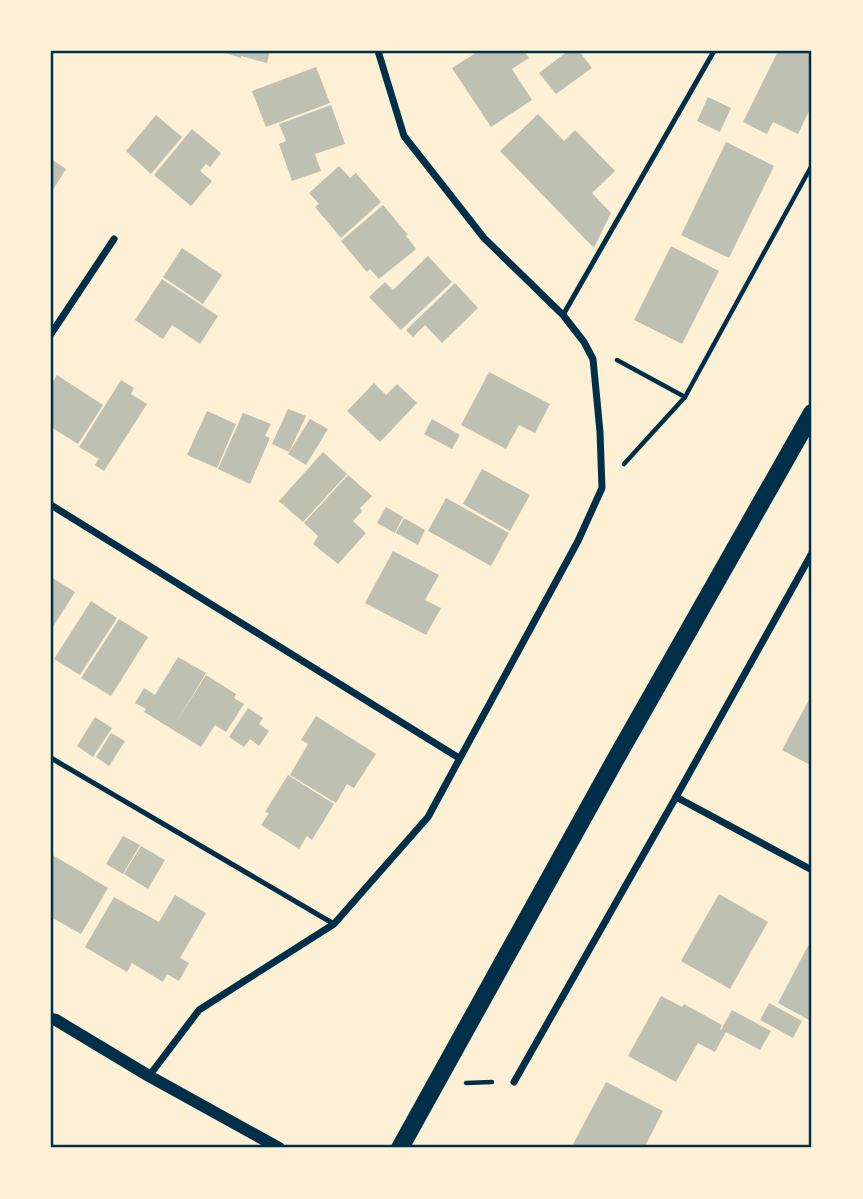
<svg xmlns="http://www.w3.org/2000/svg" width="863" height="1199" font-family="'Archivo Narrow',sans-serif">
	<style>
		.building { fill: #bec0b2 }
		.lines { fill: none; stroke-linecap: round; stroke-linejoin: round }
		.path { stroke: #003049; stroke-width: 4.5 }
		.service { stroke: #003049; stroke-width: 5 }
		.minor { stroke: #003049; stroke-width: 7 }
		.tertiary { stroke: #003049; stroke-width: 12 }
		.primary { stroke: #003049; stroke-width: 18 }
		.neatline { fill: none; stroke: #003049; stroke-width: 2.5 }
	</style>
	<rect width="100%" height="100%" fill="#fdf0d5"/>
	<g class="building">
		<polygon points="219,51 270,51 267,63 241,56 241,58"/>
		<polygon points="479,51 524,51 529,58 512,69 532,100 491,127 452,68"/>
		<polygon points="568,51 579,51 592,68 556,94 539,73"/>
		<polygon points="778,51 812,51 812,105 798,134 773,122 767,134 743,122"/>
		<polygon points="316,67 330,103 266,127 252,91"/>
		<polygon points="708,97 731,108 720,132 697,121"/>
		<polygon points="331,105 345,144 315,154 321,171 292,181 279,144 286,141 279,124"/>
		<polygon points="538,114 564,141 575,130 615,171 592,193 611,213 594,248 500,151"/>
		<polygon points="156,115 182,137 151,174 126,151"/>
		<polygon points="192,129 221,153 210,167 206,164 200,171 212,181 191,206 154,175"/>
		<polygon points="726,142 774,166 729,258 681,235"/>
		<polygon points="51,159 66,169 51,193"/>
		<polygon points="339,166 350,178 356,173 381,202 341,238 315,207 319,204 309,193"/>
		<polygon points="383,205 408,235 406,236 416,249 379,279 370,269 367,272 341,241"/>
		<polygon points="671,246 719,271 682,344 634,320"/>
		<polygon points="182,248 222,275 203,304 163,277"/>
		<polygon points="428,256 452,282 401,330 369,297 385,282 393,290"/>
		<polygon points="162,279 218,316 200,344 172,325 163,339 135,320"/>
		<polygon points="455,283 478,308 442,343 425,325 413,337 406,330"/>
		<polygon points="489,372 550,404 535,433 519,425 506,449 461,425"/>
		<polygon points="57,375 103,405 78,444 51,427 51,385"/>
		<polygon points="121,380 134,388 131,394 147,404 104,471 95,465 99,459 79,447"/>
		<polygon points="374,383 386,395 397,384 417,403 380,442 347,411"/>
		<polygon points="288,409 306,416 289,452 272,444"/>
		<polygon points="207,411 236,424 217,468 187,455"/>
		<polygon points="243,413 271,424 265,436 270,438 250,484 218,469"/>
		<polygon points="310,419 328,429 306,465 288,454"/>
		<polygon points="432,419 460,435 452,449 424,434"/>
		<polygon points="323,452 347,474 303,522 279,501"/>
		<polygon points="482,469 530,495 510,531 463,504"/>
		<polygon points="348,475 372,496 360,508 362,511 353,521 366,533 338,564 313,544 318,536 304,523"/>
		<polygon points="446,498 509,533 491,566 428,531"/>
		<polygon points="386,507 403,517 395,533 377,523"/>
		<polygon points="404,518 425,530 418,545 396,533"/>
		<polygon points="393,551 439,575 425,600 441,608 426,635 365,603"/>
		<polygon points="51,577 75,592 51,630"/>
		<polygon points="91,601 117,618 80,675 54,659"/>
		<polygon points="119,619 148,637 111,696 81,678"/>
		<polygon points="178,657 206,673 175,724 206,675 236,694 234,698 244,704 226,732 215,725 201,747 144,712 146,709 135,703 144,688 155,695"/>
		<polygon points="812,694 812,766 782,750"/>
		<polygon points="248,708 263,718 259,724 269,731 259,746 250,739 244,747 229,737"/>
		<polygon points="316,716 376,754 354,788 347,784 336,803 290,775 308,744 301,740"/>
		<polygon points="95,717 112,728 93,757 77,746"/>
		<polygon points="111,733 125,741 109,766 96,757"/>
		<polygon points="288,775 334,804 312,840 307,836 299,849 261,825 269,813 265,812"/>
		<polygon points="123,836 140,845 123,874 106,864"/>
		<polygon points="141,846 165,860 148,889 124,874"/>
		<polygon points="51,854 108,888 81,934 51,917"/>
		<polygon points="719,894 768,922 730,989 681,961"/>
		<polygon points="175,895 206,913 180,958 189,963 179,981 167,974 163,982 132,963 127,972 85,947 114,897 159,922"/>
		<polygon points="809,944 812,945 812,1014 809,1020 778,1003"/>
		<polygon points="661,996 682,1007 684,1004 722,1025 720,1029 721,1030 732,1010 771,1031 760,1050 726,1032 715,1052 698,1043 676,1082 628,1056"/>
		<polygon points="769,1003 802,1021 793,1038 760,1020"/>
		<polygon points="606,1082 663,1111 644,1148 571,1148"/>
	</g>
	<g class="lines">
		<g class="path">
			<polyline points="617,360 685,397 812,165"/>
			<polyline points="624,464 685,397"/>
			<polyline points="466,1083 492,1082"/>
		</g>
		<g class="service">
			<polyline points="563,315 714,51"/>
			<polyline points="51,758 334,924"/>
		</g>
		<g class="minor">
			<polyline points="51,334 114,239"/>
			<polyline points="51,505 459,758"/>
			<polyline points="676,797 812,870"/>
			<polyline points="149,1076 199,1010 334,924 428,817 578,541 602,488 600,432 593,359 584,342 563,315 484,238 404,136 378,51"/>
			<polyline points="514,1082 676,797 812,553"/>
		</g>
		<polyline class="tertiary" points="51,1019 56,1020 149,1076 279,1148"/>
		<polyline class="primary" points="400,1148 614,762 812,413"/>
	</g>
	<rect width="863" height="1199" fill="none" stroke="#fdf0d5" stroke-width="105"/>
	<rect x="52" y="52" width="758" height="1094" class="neatline"/>
</svg>
